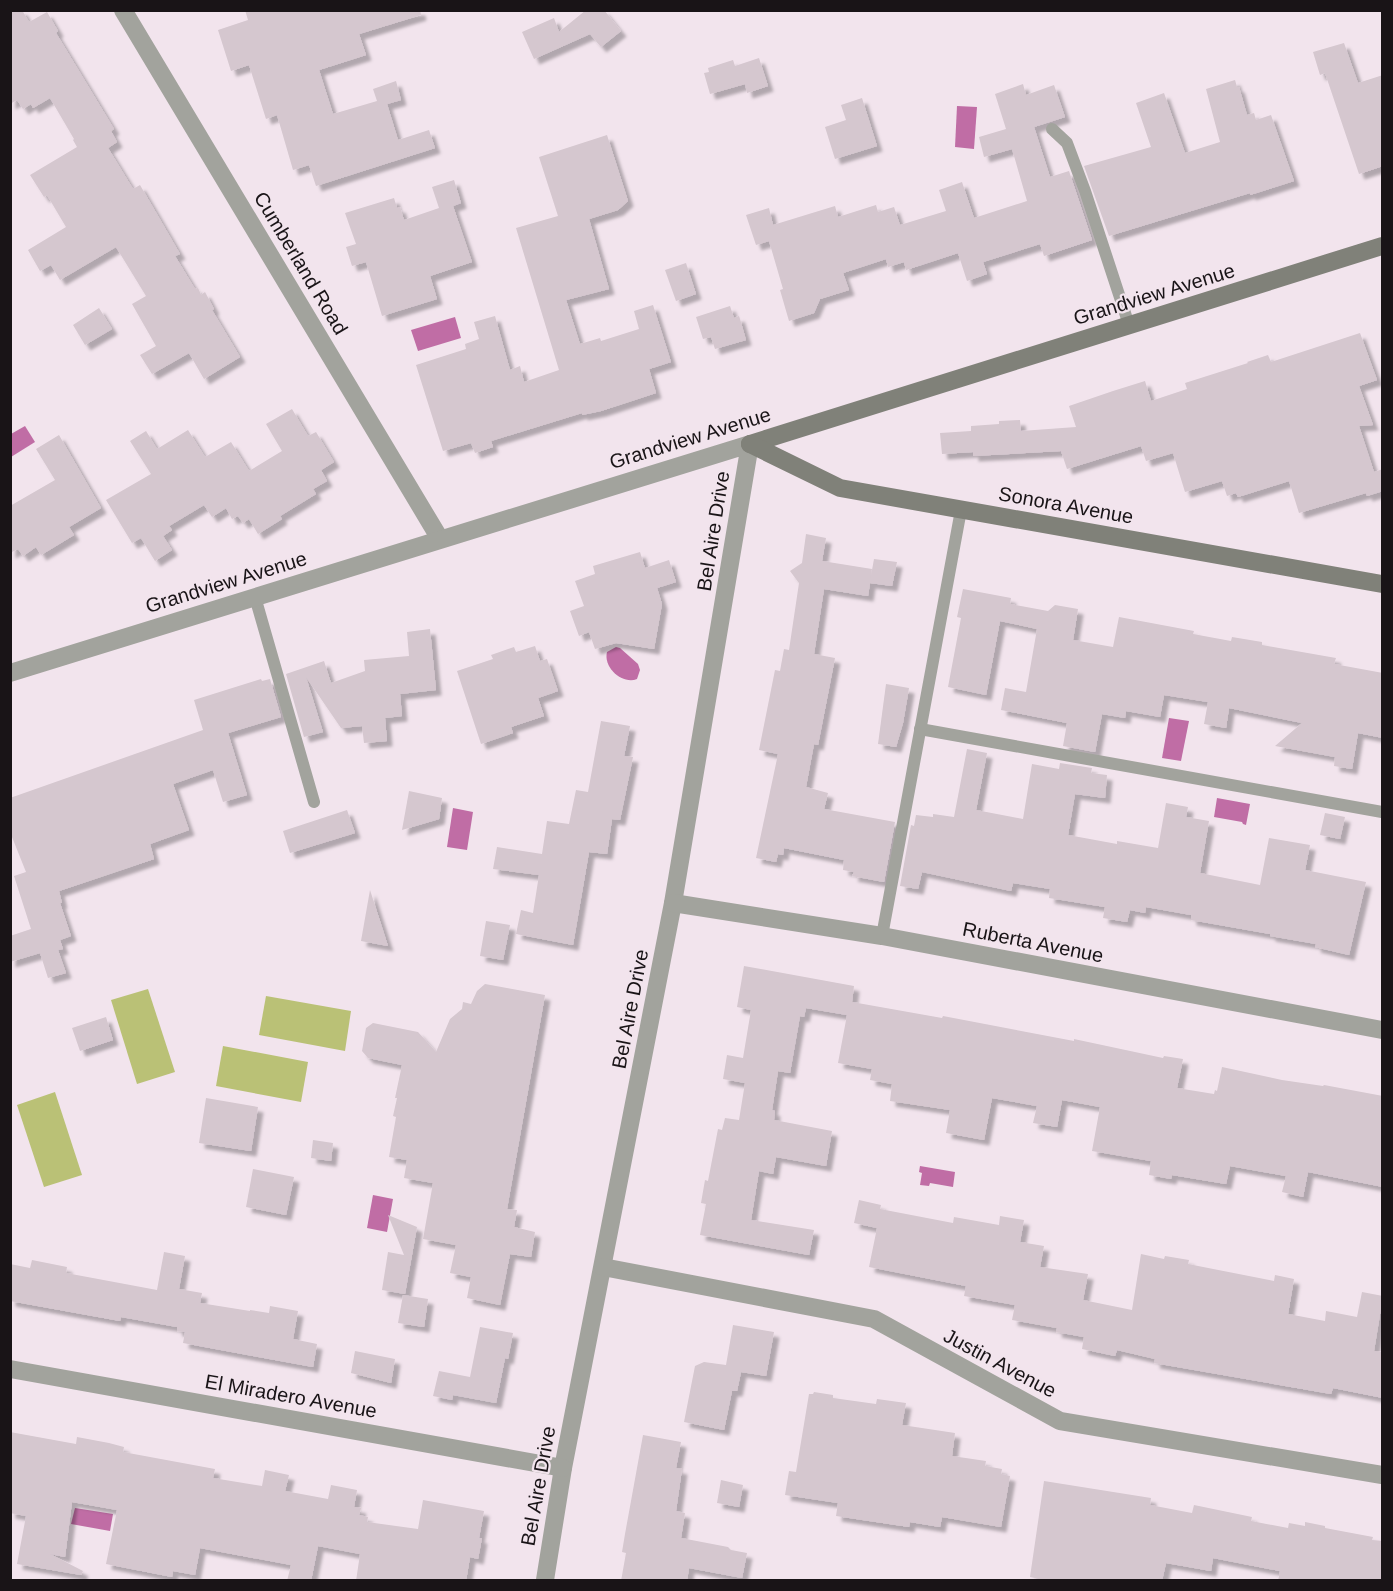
<svg xmlns="http://www.w3.org/2000/svg" width="1393" height="1591" font-family="Helvetica,sans-serif">
	<style>
		.green { fill: #bac176 }
		.water { fill: #c06da5 }
		.building { fill: #d5c7cf; filter: url(#shadow) }
		.lines { fill: none; stroke-linecap: round; stroke-linejoin: round }
		.lane { stroke: #a2a39d; stroke-width: 12 }
		.street { stroke: #a2a39d; stroke-width: 18 }
		.secondary { stroke: #808179; stroke-width: 18 }
		.labels { text-anchor: middle; stroke-width: 4.5; stroke-linejoin: round; paint-order: stroke }
		.street-label { font-size: 20px; fill: #191417; stroke: #f2e4ed }
	</style>
	<defs>
		<filter id="shadow"><feDropShadow dx="5.5" dy="5.5" stdDeviation="1.5" flood-color="#0004"/></filter>
	</defs>
	<rect width="100%" height="100%" fill="#f2e4ed"/>
	<g class="green">
		<polygon points="148,989 175,1072 137,1084 111,1000"/>
		<polygon points="266,996 351,1011 345,1051 259,1035"/>
		<polygon points="223,1046 308,1062 301,1102 216,1086"/>
		<polygon points="55,1092 82,1175 44,1187 17,1105"/>
	</g>
	<g class="water">
		<polygon points="957,106 977,107 974,149 955,147"/>
		<polygon points="455,317 461,338 418,351 411,330"/>
		<polygon points="25,426 35,442 11,457 11,434"/>
		<path d="M616,647L620,648L638,664L640,670L637,679C623,685 603,668 607,652Z"/>
		<polygon points="1169,718 1189,721 1181,761 1162,758"/>
		<polygon points="1217,798 1250,804 1246,825 1243,824 1242,822 1214,817"/>
		<polygon points="453,808 473,812 467,850 447,847"/>
		<polygon points="920,1166 955,1172 953,1187 930,1183 929,1186 920,1185 922,1173 919,1172"/>
		<polygon points="373,1195 393,1199 387,1232 367,1228"/>
		<polygon points="75,1508 113,1514 110,1531 71,1524"/>
	</g>
	<g class="building">
		<polygon points="10,10 22,10 29,22 47,12 58,31 56,33 114,129 111,131 117,142 108,148 133,189 140,185 180,254 175,256 195,289 198,288 201,295 205,292 214,309 212,310 240,357 204,379 189,353 152,374 140,355 156,346 132,304 146,296 116,247 60,280 51,265 40,271 28,250 66,227 47,195 44,197 30,175 77,147 73,140 74,139 50,98 33,108 31,104 23,109 17,100 10,104"/>
		<polygon points="245,10 420,10 421,15 359,34 366,55 319,70 333,114 377,101 373,89 396,81 401,100 387,104 398,140 429,130 435,148 316,186 309,165 293,170 277,115 266,119 249,65 231,71 218,30 248,20"/>
		<polygon points="586,10 604,10 621,31 601,47 590,34 534,59 522,32 554,18 559,32"/>
		<polygon points="1344,43 1358,83 1383,75 1383,166 1359,174 1325,73 1320,75 1313,52"/>
		<polygon points="759,58 768,86 747,93 745,84 710,94 704,73 709,72 708,68 733,60 735,66"/>
		<polygon points="1235,80 1237,87 1239,87 1247,115 1254,113 1256,120 1271,115 1294,181 1250,195 1250,193 1109,236 1084,166 1151,147 1136,103 1164,93 1185,153 1220,142 1206,89"/>
		<polygon points="1023,84 1026,95 1054,85 1065,117 1034,127 1050,177 1069,171 1092,240 1044,256 1040,244 983,262 987,274 967,281 958,253 906,270 904,262 888,267 886,259 843,273 849,290 820,299 814,313 789,321 780,290 783,289 769,241 756,245 746,215 769,208 773,225 835,206 838,217 876,205 878,212 894,207 900,225 946,211 939,190 962,182 974,218 1027,201 1012,149 984,157 979,137 1006,129 995,94"/>
		<polygon points="862,98 877,146 835,159 825,127 846,120 841,105"/>
		<polygon points="607,135 628,201 618,210 589,219 609,289 566,300 580,344 600,338 601,341 639,329 634,311 653,305 671,362 649,369 656,393 601,411 582,415 582,413 491,441 493,447 475,453 471,443 443,451 416,365 466,349 465,344 479,339 474,322 495,316 510,370 520,366 524,382 559,370 516,228 558,216 539,157"/>
		<polygon points="454,180 461,203 453,206 472,262 430,276 437,299 382,316 366,262 352,266 346,247 356,244 345,213 394,198 397,208 400,207 404,220 439,208 432,187"/>
		<polygon points="686,263 696,294 676,301 665,270"/>
		<polygon points="730,306 734,318 739,316 740,319 746,340 715,349 711,337 703,339 696,317"/>
		<polygon points="99,308 112,329 85,345 73,325"/>
		<polygon points="1360,333 1377,380 1359,386 1373,425 1359,426 1374,472 1383,469 1383,491 1367,496 1366,493 1299,513 1289,481 1238,497 1236,493 1227,496 1222,481 1185,492 1173,453 1146,461 1141,446 1067,469 1061,451 973,456 973,452 942,454 940,433 971,431 971,426 999,424 999,421 1020,420 1021,431 1076,427 1069,406 1113,391 1145,381 1151,401 1187,389 1185,383 1248,363 1247,362 1268,355 1271,362"/>
		<polygon points="292,409 308,436 316,432 334,462 321,470 327,481 313,489 316,494 280,516 282,519 258,534 249,519 243,523 238,516 232,519 226,508 212,517 204,505 169,526 172,530 163,536 172,550 155,561 141,538 132,543 106,500 151,474 130,441 146,431 157,449 188,430 205,457 231,442 249,471 282,451 266,424"/>
		<polygon points="59,435 101,508 69,527 74,535 41,555 36,547 23,556 18,549 10,553 10,506 55,480 36,449"/>
		<polygon points="806,534 826,538 822,561 872,569 870,581 874,559 897,562 892,586 870,583 868,596 824,589 814,654 835,658 818,745 814,744 806,787 828,793 824,809 895,822 884,882 852,876 854,872 843,870 844,860 784,848 783,855 778,854 776,862 756,858 778,754 759,750 775,670 780,671 784,649 789,650 799,583 790,571 802,563"/>
		<polygon points="640,552 645,568 669,560 676,582 657,588 662,604 654,649 616,643 595,649 589,632 579,636 570,611 584,606 575,581 595,574 593,566"/>
		<polygon points="963,589 1011,598 1010,604 1048,611 1055,605 1078,609 1073,640 1113,647 1119,617 1194,631 1193,634 1231,641 1232,637 1262,642 1262,645 1336,658 1334,664 1383,673 1383,738 1358,733 1352,769 1334,766 1335,757 1275,746 1302,723 1229,708 1226,728 1204,724 1208,702 1164,695 1160,717 1126,711 1125,718 1102,714 1095,752 1063,746 1067,723 1001,710 1005,688 1026,692 1037,629 1000,621 986,695 948,687 961,618 957,617"/>
		<polygon points="430,629 436,690 400,694 402,716 385,718 387,741 364,743 362,726 341,728 306,677 323,732 304,737 286,674 324,661 331,683 365,671 364,660 409,656 407,632"/>
		<polygon points="535,646 540,661 547,659 558,691 538,698 544,716 511,727 513,733 481,744 457,671 493,659 491,655 514,647 516,652"/>
		<polygon points="261,679 262,681 270,679 281,717 228,733 247,795 223,802 213,770 173,784 189,830 150,844 154,859 59,891 62,903 60,903 71,936 60,940 63,949 58,950 66,973 48,978 40,953 10,962 10,936 31,929 14,876 26,872 10,832 10,798 203,730 194,700"/>
		<polygon points="886,684 909,688 903,723 896,747 878,744"/>
		<polygon points="601,721 630,726 624,756 633,757 620,820 612,819 607,854 589,852 573,945 516,934 521,910 533,913 539,875 493,869 497,847 542,854 547,821 569,824 576,790 588,792"/>
		<polygon points="967,749 987,753 976,810 1023,819 1032,764 1059,769 1060,763 1092,768 1091,773 1107,775 1105,798 1075,794 1068,835 1117,844 1117,841 1158,848 1166,803 1188,807 1186,817 1209,821 1200,873 1260,885 1269,838 1310,845 1305,870 1366,882 1349,955 1315,947 1316,944 1270,936 1270,934 1191,920 1191,915 1146,907 1145,913 1130,910 1127,922 1103,918 1105,907 1049,898 1050,889 1013,883 1011,891 922,872 918,889 900,886 911,825 914,826 916,815 933,817 933,814 954,817"/>
		<polygon points="409,791 442,798 439,819 402,830"/>
		<polygon points="347,810 355,833 290,853 283,831"/>
		<polygon points="1325,813 1345,817 1340,839 1320,835"/>
		<polygon points="370,890 388,946 361,941"/>
		<polygon points="486,921 510,925 503,960 480,956"/>
		<polygon points="744,966 854,986 852,1002 942,1018 943,1016 1074,1041 1074,1039 1163,1058 1164,1056 1183,1059 1177,1088 1214,1094 1215,1090 1217,1091 1222,1067 1282,1080 1323,1086 1324,1085 1383,1096 1383,1187 1308,1172 1303,1197 1282,1192 1286,1176 1230,1166 1226,1184 1172,1175 1171,1179 1149,1175 1151,1161 1092,1151 1100,1107 1062,1100 1057,1127 1033,1123 1037,1106 992,1098 984,1140 946,1133 950,1110 890,1101 892,1084 870,1080 872,1069 838,1063 847,1015 806,1008 804,1017 800,1016 790,1073 778,1071 772,1110 775,1111 774,1120 832,1131 826,1166 776,1157 773,1174 759,1171 751,1220 814,1230 809,1255 700,1235 706,1204 701,1203 705,1180 708,1181 718,1129 722,1130 725,1118 739,1120 745,1083 723,1079 727,1055 743,1058 751,1010 737,1007"/>
		<polygon points="485,984 545,995 507,1209 517,1210 514,1227 535,1232 531,1257 510,1254 500,1305 467,1298 471,1277 450,1273 456,1245 423,1239 433,1183 404,1178 407,1160 389,1157 396,1117 393,1116 397,1098 395,1098 402,1065 368,1058 362,1051 366,1028 373,1023 418,1032 436,1052 450,1019 462,1009 463,1002 471,1004 477,991"/>
		<polygon points="106,1017 113,1040 80,1051 72,1028"/>
		<polygon points="206,1098 258,1107 251,1151 199,1143"/>
		<polygon points="313,1140 333,1143 331,1161 311,1158"/>
		<polygon points="253,1169 294,1177 286,1215 246,1207"/>
		<polygon points="859,1200 881,1205 880,1209 953,1223 954,1217 999,1225 1000,1216 1024,1220 1020,1242 1044,1246 1040,1267 1088,1274 1083,1300 1132,1310 1141,1254 1164,1259 1165,1256 1189,1260 1188,1264 1274,1281 1275,1275 1294,1279 1288,1314 1325,1321 1326,1311 1357,1317 1362,1292 1383,1296 1374,1351 1383,1352 1383,1398 1333,1388 1331,1394 1154,1363 1155,1359 1117,1350 1115,1356 1082,1349 1084,1337 1056,1332 1057,1328 1012,1320 1015,1305 964,1296 966,1286 869,1267 877,1228 854,1223"/>
		<polygon points="388,1215 417,1227 405,1294 382,1290 388,1252 404,1255"/>
		<polygon points="164,1252 185,1256 179,1289 202,1293 200,1303 250,1311 250,1310 269,1313 270,1306 298,1311 293,1339 317,1344 313,1367 183,1343 185,1332 177,1331 177,1327 121,1317 120,1321 10,1301 10,1264 30,1268 32,1260 67,1267 66,1273 157,1290"/>
		<polygon points="403,1295 428,1299 424,1327 398,1323"/>
		<polygon points="733,1325 774,1332 766,1376 741,1372 737,1391 732,1391 724,1430 684,1422 695,1366 704,1362 726,1365"/>
		<polygon points="480,1327 513,1333 508,1359 505,1358 496,1403 453,1395 452,1400 433,1396 439,1371 470,1377"/>
		<polygon points="355,1351 395,1359 391,1383 351,1373"/>
		<polygon points="814,1392 833,1395 833,1398 876,1404 877,1399 906,1403 902,1425 955,1433 952,1456 986,1461 985,1466 1002,1469 1001,1474 1010,1476 1001,1527 942,1517 940,1527 910,1522 909,1527 836,1516 838,1503 785,1495 789,1471 796,1472 809,1394 813,1394"/>
		<polygon points="10,1432 76,1444 77,1437 109,1443 124,1447 123,1452 215,1469 213,1478 262,1486 265,1470 289,1475 285,1491 328,1499 331,1485 357,1490 354,1507 361,1508 359,1515 368,1517 367,1522 418,1529 423,1500 484,1511 479,1538 482,1538 478,1559 470,1557 466,1581 356,1581 360,1554 318,1546 311,1581 287,1581 291,1565 200,1548 195,1575 173,1571 172,1577 106,1564 117,1510 72,1502 65,1557 50,1554 83,1571 81,1575 17,1564 26,1516 10,1513"/>
		<polygon points="643,1435 681,1442 676,1468 682,1469 676,1511 685,1513 681,1538 728,1547 731,1550 747,1553 742,1578 689,1568 687,1581 621,1581 626,1553 622,1552 625,1534"/>
		<polygon points="721,1480 743,1485 739,1507 717,1503"/>
		<polygon points="1044,1481 1151,1498 1150,1505 1192,1513 1194,1505 1252,1517 1251,1521 1288,1528 1289,1523 1305,1526 1305,1522 1325,1526 1325,1528 1373,1537 1372,1540 1383,1541 1383,1568 1380,1581 1278,1581 1280,1571 1213,1558 1211,1571 1166,1563 1162,1581 1050,1581 1030,1577"/>
	</g>
	<g class="lines">
		<g class="lane">
			<polyline points="1052,129 1067,143 1085,191 1129,325"/>
			<polyline points="255,597 314,802"/>
			<polyline points="920,729 1382,812"/>
			<polyline points="882,936 961,510"/>
		</g>
		<g class="street">
			<polyline points="123,10 440,539"/>
			<polyline points="10,673 750,444 673,903 563,1468 545,1580"/>
			<polyline points="673,903 882,936 1382,1030"/>
			<polyline points="603,1267 874,1319 1060,1421 1382,1475"/>
			<polyline points="10,1369 563,1468"/>
		</g>
		<g class="secondary">
			<polyline points="750,444 1382,246"/>
			<polyline points="750,444 840,488 1382,584"/>
		</g>
	</g>
	<g class="labels">
		<g class="street-label">
			<text transform="translate(301 263) rotate(59)" y="7">Cumberland Road</text>
			<text transform="translate(1154 294) rotate(-17)" y="7">Grandview Avenue</text>
			<text transform="translate(690 438) rotate(-17)" y="7">Grandview Avenue</text>
			<text transform="translate(1066 505) rotate(10)" y="7">Sonora Avenue</text>
			<text transform="translate(713 531) rotate(-81)" y="7">Bel Aire Drive</text>
			<text transform="translate(226 582) rotate(-17)" y="7">Grandview Avenue</text>
			<text transform="translate(1033 942) rotate(11)" y="7">Ruberta Avenue</text>
			<text transform="translate(630 1009) rotate(-79)" y="7">Bel Aire Drive</text>
			<text transform="translate(1000 1363) rotate(28)" y="7">Justin Avenue</text>
			<text transform="translate(291 1396) rotate(10)" y="7">El Miradero Avenue</text>
			<text transform="translate(538 1486) rotate(-80)" y="7">Bel Aire Drive</text>
		</g>
	</g>
	<rect width="1393" height="1591" fill="none" stroke="#191417" stroke-width="24"/>
</svg>
